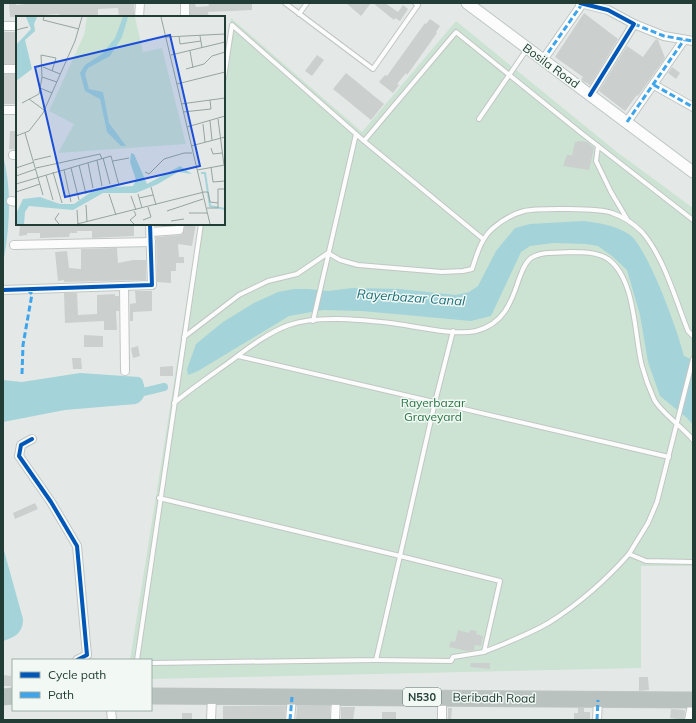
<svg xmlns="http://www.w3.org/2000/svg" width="696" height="723" font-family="Mulish,sans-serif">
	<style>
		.green { fill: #cce3d3 }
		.water { fill: #a4d3d9 }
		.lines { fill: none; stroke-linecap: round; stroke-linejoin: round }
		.canal { stroke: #a4d3d9; stroke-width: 8 }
		.building { fill: #cbd0ce }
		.lane-casing { stroke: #c1c6c4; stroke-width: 6 }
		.street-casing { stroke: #c1c6c4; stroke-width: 10 }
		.secondary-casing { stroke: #bfc7c4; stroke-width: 13 }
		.highway-casing { stroke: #bcc5c2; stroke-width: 17 }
		.lane { stroke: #fbfcfb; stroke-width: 4 }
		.street { stroke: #fbfcfb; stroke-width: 8 }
		.secondary { stroke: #fbfcfb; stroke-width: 11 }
		.highway { stroke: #bac2c0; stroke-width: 15 }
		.quiet { stroke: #3ea4eb; stroke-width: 3; stroke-dasharray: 6 3; stroke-linecap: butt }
		.cycleway-casing { stroke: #f2f9f5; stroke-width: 6 }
		.cycleway { stroke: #0057b8; stroke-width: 4 }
		.labels { text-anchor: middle; stroke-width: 3; stroke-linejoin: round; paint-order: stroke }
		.shield { fill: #f2f9f5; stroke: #60756f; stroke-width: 1 }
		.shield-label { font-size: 11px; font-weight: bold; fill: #213d35 }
		.street-label { font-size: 12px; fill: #213d35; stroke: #f2f9f5 }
		.park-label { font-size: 12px; fill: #2a7544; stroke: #f2f9f5 }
		.water-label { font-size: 13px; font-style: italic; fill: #1a6f7b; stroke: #f2f9f5 }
		.inset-river { fill: none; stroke: #a4d3d9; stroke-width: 2 }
		.inset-road { fill: none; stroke: #96a4a0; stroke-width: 1 }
		.view { fill: #1d4ed8; fill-opacity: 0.15; stroke: #1d4ed8; stroke-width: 2 }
		.inset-edge { fill: none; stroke: #213d35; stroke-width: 2 }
	</style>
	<rect width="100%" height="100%" fill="#e4e9e7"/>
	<polygon class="green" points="231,18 362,132 456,21 617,152 693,208 693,566 641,566 641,668 151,679 151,660 130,660 199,224 224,224 224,63"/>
	<g class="water">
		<path d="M3,155C12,190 10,227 3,263Z"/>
		<path d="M583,221C600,223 615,225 630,235C648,249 678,331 684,356L693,360V425L687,418L660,396L648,362L640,315L627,270L612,256L598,246L586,244L553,243L530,246L521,252L491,316L471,321L362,311L323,310L289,316L198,371L188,375L187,369L196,344L223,322L254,303L278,292L294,289H308L328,291L353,288L399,289L456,295L469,292L478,286L496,251L515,228L530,224Z"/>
		<path d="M80,373L139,377L142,379C146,389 147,399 136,404L65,410L3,422V380L22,382Z"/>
		<path d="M3,547L23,619C23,633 15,637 3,641Z"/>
	</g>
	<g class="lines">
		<polyline class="canal" points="135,394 164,387"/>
	</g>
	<g class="building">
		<polygon points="16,3 16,5 35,3 134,3 134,17 119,17 118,8 98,9 98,17 59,17 59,14 43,15 43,17 10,17 9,4"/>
		<polygon points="190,3 195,3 196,7 209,6 208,3 252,3 252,10 208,12 209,17 197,17 190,16"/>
		<polygon points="346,3 371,3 361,16"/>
		<polygon points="373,3 385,3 398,12 403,5 408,9 400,21 395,18 394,20"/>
		<polygon points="584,13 618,39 590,85 581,80 583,77 555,57"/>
		<polygon points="430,19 440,26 436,32 437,33 407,75 406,73 397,84 399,85 393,93 379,82 385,75 387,76 425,23 426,24"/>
		<rect x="3" y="32" width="14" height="32"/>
		<polygon points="656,39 658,40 665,58 638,96 637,95 625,111 599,91 627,46 643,57"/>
		<polygon points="317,55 324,60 312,76 305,71"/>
		<polygon points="672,67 680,73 676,79 668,73"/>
		<polygon points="346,73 384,104 371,120 333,89"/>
		<rect x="3" y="74" width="14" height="30"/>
		<polygon points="10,131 17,131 17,150 9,149"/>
		<polygon points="580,141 587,142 594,148 589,170 563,166 567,155 572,155 575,142"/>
		<polygon points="20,224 134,224 134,236 92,238 92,231 77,231 77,233 70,233 69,237 40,238 40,233 27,233 27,235 19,236"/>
		<polygon points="185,224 196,224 192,246 178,244 179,257 184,257 184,263 176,263 176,271 171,271 171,283 157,282 156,237 181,235 184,231"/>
		<polygon points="117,248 118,263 133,260 146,260 146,280 64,282 64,280 58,281 55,252 67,251 69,268 81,269 81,249"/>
		<polygon points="135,291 152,291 152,311 133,312 133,321 130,321 130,304 136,303"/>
		<polygon points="64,293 77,293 78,315 97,314 97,295 115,294 115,296 119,296 119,311 116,311 117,330 104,330 104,321 65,323"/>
		<polygon points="84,335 103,336 103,347 84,347"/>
		<polygon points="138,346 140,356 133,358 131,348"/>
		<polygon points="72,358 81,358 82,369 73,369"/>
		<polygon points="173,366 173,376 160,376 160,367"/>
		<polygon points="35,503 38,509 15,519 13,513"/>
		<polygon points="458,630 469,633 470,630 477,631 476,634 483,636 481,646 475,645 474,650 467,651 449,647 451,641 455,642"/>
		<polygon points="471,663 490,663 490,669 470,667"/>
		<polygon points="3,675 11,676 11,686 3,686"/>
		<polygon points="639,677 648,677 649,690 639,691"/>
		<polygon points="223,706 286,706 285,720 223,720"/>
		<polygon points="297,706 330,706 330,720 296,720"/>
		<polygon points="341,707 355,707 353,720 341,720"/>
		<polygon points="448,708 452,708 451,720 448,720"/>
		<polygon points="578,708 584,708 584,712 590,712 590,720 574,720 574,713 578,713"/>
		<polygon points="671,709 685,710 684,720 670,718"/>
		<rect x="382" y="712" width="14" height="8"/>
		<rect x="182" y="713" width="10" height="7"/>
	</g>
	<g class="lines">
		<defs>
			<g id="lane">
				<polyline points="285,3 373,69 418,5 415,3"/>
				<polyline points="299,14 307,3"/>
				<polyline points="224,78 232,25 356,134"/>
				<polyline points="479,119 527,49"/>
				<polyline points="598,146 596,161 611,192 627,219"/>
				<polyline points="483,239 364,141 456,32 580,132 693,220"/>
				<polyline points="313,321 356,134 364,141"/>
				<path d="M453,331L435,402L400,556L500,581L484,652C506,643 530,634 550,622C580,603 606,580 629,554"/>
				<path d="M184,337L239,295L268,281L297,274L328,253L340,260L358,265L442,272L463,271L472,269C477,254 481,239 492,229C501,221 513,214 524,211C537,208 600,208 612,213C624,217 633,223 642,232C664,257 676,301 688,331L693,336"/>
				<polyline points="238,356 669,457"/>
				<polyline points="693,359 657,502 648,523 629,554 646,561 693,562"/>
				<path d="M174,403C191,389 210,376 228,363C247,349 267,333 289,325C317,315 362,320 391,323C414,326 455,336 476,331C503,324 511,304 519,279C522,272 524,263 531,258C542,251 558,253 570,252C583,252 597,252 608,259C636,279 634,335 642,366C645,377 649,388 654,399C659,411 684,428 693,440"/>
				<polyline points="137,660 201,224"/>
				<polyline points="376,660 451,661 453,657 484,652"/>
				<polyline points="151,663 376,660 400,556 159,498"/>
			</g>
			<g id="street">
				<polyline points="185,3 185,17"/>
				<polyline points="580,3 608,10 634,24 590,95"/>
				<polyline points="139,17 140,3"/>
				<polyline points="634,24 664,36 693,41"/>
				<polyline points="3,26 17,26"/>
				<polyline points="543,60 582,4"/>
				<polyline points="3,69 17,69"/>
				<polyline points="654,85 693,107"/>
				<polyline points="3,110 17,110"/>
				<polyline points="627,122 684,40"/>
				<polyline points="13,155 17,155"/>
				<polyline points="11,201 17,202"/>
				<polyline points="151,232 179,230 180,224"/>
				<polyline points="14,245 151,242"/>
				<polyline points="124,286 125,371"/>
				<polyline points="3,290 152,285 150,224"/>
				<polyline points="32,439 21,445 19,456 51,502 77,546 87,655 77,660"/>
				<polyline points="442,697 442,720"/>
				<polyline points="111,710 112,720"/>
				<polyline points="211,720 212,697"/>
				<polyline points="290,720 292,697"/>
				<polyline points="335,720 336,697"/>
				<polyline points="597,720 598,700"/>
				<polyline points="689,720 693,700"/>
			</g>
			<polyline id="secondary" points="467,3 693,172"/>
			<g id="highway">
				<polyline points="151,696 693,700"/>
				<polyline points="3,697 13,696"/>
			</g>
		</defs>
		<use href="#lane" class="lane-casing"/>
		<use href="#street" class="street-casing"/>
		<use href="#secondary" class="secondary-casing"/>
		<use href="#highway" class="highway-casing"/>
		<use href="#lane" class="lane"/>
		<use href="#street" class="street"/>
		<use href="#secondary" class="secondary"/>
		<use href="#highway" class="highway"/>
		<g class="quiet">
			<polyline points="634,24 664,36 693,41"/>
			<polyline points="543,60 582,4"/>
			<polyline points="654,85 693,107"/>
			<polyline points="627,122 684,40"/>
			<polyline points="22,374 23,345 32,294 26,288"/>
			<polyline points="290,720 292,697"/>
			<polyline points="597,720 598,700"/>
		</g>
		<defs>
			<g id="cycleway">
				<polyline points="580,3 608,10 634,24 590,95"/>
				<polyline points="3,290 152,285 150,224"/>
				<polyline points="32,439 21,445 19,456 51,502 77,546 87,655 77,660"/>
			</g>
		</defs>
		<use href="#cycleway" class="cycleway-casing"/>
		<use href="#cycleway" class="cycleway"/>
	</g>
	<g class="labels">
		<rect class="shield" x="403" y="688" width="38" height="18" rx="3"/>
		<g class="shield-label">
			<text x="422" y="701">N530</text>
		</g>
		<g class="street-label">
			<text transform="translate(551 66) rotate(36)" y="4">Bosila Road</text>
			<text transform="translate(494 698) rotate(1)" y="4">Beribadh Road</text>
		</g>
		<g class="park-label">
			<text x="433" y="407">Rayerbazar<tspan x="433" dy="14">Graveyard</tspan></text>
		</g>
		<g class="water-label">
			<text transform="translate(411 297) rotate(4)" y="5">Rayerbazar Canal</text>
		</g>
	</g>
	<g transform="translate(16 16)">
		<rect width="209" height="209" fill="#e4e9e7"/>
		<path d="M71,1H119L127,36L146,32L170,128L42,137L58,108L33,95L68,19Z" fill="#cce3d3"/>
		<path d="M10,1H21L18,8L19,15L9,24L16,53L0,65V29L15,13ZM107,1H112L106,21L94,40L72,52L69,58L73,73L87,76L93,107L110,130H105L91,116L84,83L69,75L64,57L69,49L86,38L99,22ZM115,137L118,138L131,168L164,150L176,158L162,156L142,168L120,177H87L57,194L13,190L9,196L8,208H0V198L7,183L24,181L44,188H58L81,172L117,170L120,164L114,146Z" fill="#a4d3d9"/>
		<path class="inset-river" d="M185,157H189L194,190L209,193"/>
		<path class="inset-road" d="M28,1L27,4L63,13M145,1L194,208M0,14L12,11M163,20L164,28L185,25M184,20L186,32M150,21L209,18M174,35L177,52M155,39L209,26M27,51L44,58M170,53L188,48L196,40L209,36M26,61L25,39L40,42L36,55M161,68L209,56M24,72L36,77M13,83L28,94M6,87L23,78L26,61L41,66M165,88L209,82M167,96L195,93L194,84M202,103L208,149M194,105L196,124M187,108L189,126M171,111L209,100M9,117L27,179M0,120L13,115L27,97L59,25L66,1M175,130L209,121M195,132L197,138L206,137M87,142L94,168M18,144L35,140M81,144L86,170M97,145L113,142M72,147L77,172M63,149L70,178M195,151L197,166L209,165M0,152L18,146M20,152L84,138L86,143M55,152L63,184M48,154L55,186M181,154L209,149M37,156L46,187M129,156L133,158L148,143L168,137H176M30,159L37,184M0,160L20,153M0,168L95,140L103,169M135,171L140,189M0,176L24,168M93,178L100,199M122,178L126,192M115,180L120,194M123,182L137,179M70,189L71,206M191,192H202V173H209M61,194L62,208M151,195L187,183M43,197L39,203L43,208M173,197H191M127,204L135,201L132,191M155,205L168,203M61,208L188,176H192L194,186L202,187M118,208L114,204L120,199L118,195"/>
		<path class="view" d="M154,19L184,150L49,181L19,51Z"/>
		<rect width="209" height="209" class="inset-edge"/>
	</g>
	<rect width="696" height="723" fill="none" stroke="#213d35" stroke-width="8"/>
	<rect x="12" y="659" width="140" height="52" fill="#f2f9f5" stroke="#9eaea8"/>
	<rect x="20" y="672" width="20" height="6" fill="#0057b8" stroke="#9eaea8"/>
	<text x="48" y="679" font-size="12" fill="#213d35">Cycle path</text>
	<rect x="20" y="692" width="20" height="6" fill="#3ea4eb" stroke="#9eaea8"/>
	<text x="48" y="699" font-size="12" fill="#213d35">Path</text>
</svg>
